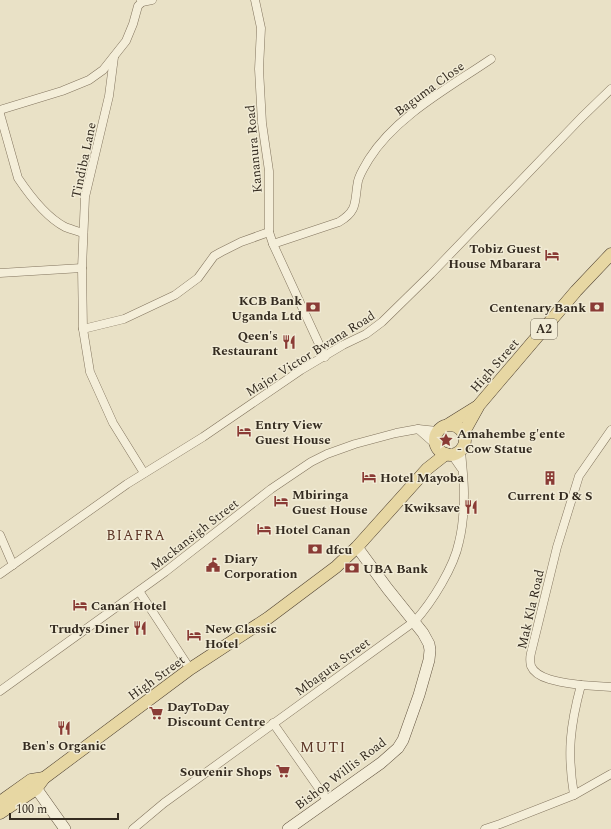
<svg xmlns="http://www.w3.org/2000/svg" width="611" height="829" font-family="Spectral,serif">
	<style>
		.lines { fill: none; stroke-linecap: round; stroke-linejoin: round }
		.street-casing { stroke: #82745e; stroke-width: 9 }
		.secondary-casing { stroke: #645541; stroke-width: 12 }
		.primary-casing { stroke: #504232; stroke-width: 13 }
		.street { stroke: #f4eed9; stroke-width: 8 }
		.secondary { stroke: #f4eed9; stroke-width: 11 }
		.primary { stroke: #e7d7a3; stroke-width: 12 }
		.labels { text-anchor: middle; stroke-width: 3; stroke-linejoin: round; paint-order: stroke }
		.shield { fill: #f1ebd5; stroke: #6d6556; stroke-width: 1 }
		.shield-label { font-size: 12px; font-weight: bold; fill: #342b20 }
		.street-label { font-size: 13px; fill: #342b20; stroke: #f1ebd5 }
		.poi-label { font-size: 13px; font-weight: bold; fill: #342b20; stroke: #f1ebd5; text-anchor: start }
		.neighbourhood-label { font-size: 14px; letter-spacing: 1px; fill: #5b3425; stroke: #f1ebd5 }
		.quarter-label { font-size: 15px; letter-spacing: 1px; fill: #5b3425; stroke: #f1ebd5 }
	</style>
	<rect width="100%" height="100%" fill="#e9e1c6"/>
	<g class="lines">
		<defs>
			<g id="street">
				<polyline points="255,0 261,28 259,69 262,123 269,171 269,232 273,244 325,357"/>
				<polyline points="142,2 152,0"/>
				<polyline points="114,57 109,96 85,197 82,268 83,329 90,372 113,423 144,473"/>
				<polyline points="0,110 62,91 89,80 103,70 126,41 133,24 138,6 142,2 141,0"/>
				<path d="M0,114L18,178C30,196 46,217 65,227C70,229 77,231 83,233"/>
				<path d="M273,244L339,222C359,210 354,201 358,181C360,173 365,166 369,159C396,116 450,87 491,59"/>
				<polyline points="0,273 82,268"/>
				<polyline points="83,329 124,319 175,295 198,278 214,256 221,252 241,242 269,232"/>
				<polyline points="418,429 435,444"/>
				<polyline points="452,455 461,468"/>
				<polyline points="0,535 13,565"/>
				<polyline points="0,574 127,484 203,437 301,370 343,345 366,334 382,322 431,274 581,118 611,89"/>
				<polyline points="139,591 190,669"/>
				<polyline points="581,685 611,687"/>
				<polyline points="0,691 165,572 271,489 311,462 327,454 355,444 396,433 418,429 437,431"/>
				<polyline points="273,723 327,800"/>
				<polyline points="574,795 611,774"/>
				<path d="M133,829L164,803L415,621C432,602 454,567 459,542C463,526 464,509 464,493C464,479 462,465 461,450"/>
				<path d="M485,829L500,824L574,795C567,753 570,726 581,685C568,683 537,681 531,666C530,662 530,657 531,653L557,547L579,476L611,430"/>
			</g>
			<g id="secondary">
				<polyline points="31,781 65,829"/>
				<polyline points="288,829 381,763 398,748 403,740 419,695 429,660 430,650 429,644 423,633 387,588 357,547"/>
			</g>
			<g id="primary">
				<polyline points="449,424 478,406"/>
				<circle cx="450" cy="440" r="15"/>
				<polyline points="464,432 479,405 576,291 611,254"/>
				<polyline points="0,802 31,780 44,778"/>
				<polyline points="0,813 36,789 44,778 190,669 268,618 336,567 357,547 427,469 446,454"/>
			</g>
		</defs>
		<use href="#street" class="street-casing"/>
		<use href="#secondary" class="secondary-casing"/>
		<use href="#primary" class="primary-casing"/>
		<use href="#street" class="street"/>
		<use href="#secondary" class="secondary"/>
		<use href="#primary" class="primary"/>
	</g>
	<defs>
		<symbol id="hotel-bare" viewBox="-9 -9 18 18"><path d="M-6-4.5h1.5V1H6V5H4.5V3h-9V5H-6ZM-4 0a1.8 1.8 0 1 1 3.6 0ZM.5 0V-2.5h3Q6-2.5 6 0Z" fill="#8a3b35" stroke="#f1ebd5" stroke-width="2.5" paint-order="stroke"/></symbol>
		<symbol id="bank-bare" viewBox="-9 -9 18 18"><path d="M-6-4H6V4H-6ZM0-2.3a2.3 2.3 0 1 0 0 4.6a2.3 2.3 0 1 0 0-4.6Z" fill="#8a3b35" stroke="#f1ebd5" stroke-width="2.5" paint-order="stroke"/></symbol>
		<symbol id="restaurant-bare" viewBox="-9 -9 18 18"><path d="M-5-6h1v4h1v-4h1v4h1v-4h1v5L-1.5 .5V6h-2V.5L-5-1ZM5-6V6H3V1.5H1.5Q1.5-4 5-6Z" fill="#8a3b35" stroke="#f1ebd5" stroke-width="2.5" paint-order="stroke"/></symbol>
		<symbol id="sight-bare" viewBox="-9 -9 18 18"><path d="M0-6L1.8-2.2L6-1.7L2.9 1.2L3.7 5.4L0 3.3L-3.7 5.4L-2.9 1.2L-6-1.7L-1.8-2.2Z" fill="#8a3b35" stroke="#f1ebd5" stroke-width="2.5" paint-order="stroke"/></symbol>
		<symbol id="building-bare" viewBox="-9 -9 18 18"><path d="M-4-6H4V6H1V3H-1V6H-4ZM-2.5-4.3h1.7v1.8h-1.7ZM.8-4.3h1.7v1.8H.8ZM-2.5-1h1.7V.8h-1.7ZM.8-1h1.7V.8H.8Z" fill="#8a3b35" stroke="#f1ebd5" stroke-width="2.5" paint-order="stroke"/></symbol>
		<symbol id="civic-bare" viewBox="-9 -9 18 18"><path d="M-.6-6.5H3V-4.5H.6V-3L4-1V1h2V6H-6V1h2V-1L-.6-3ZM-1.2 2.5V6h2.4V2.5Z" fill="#8a3b35" stroke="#f1ebd5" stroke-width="2.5" paint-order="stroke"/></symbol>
		<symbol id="supermarket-bare" viewBox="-9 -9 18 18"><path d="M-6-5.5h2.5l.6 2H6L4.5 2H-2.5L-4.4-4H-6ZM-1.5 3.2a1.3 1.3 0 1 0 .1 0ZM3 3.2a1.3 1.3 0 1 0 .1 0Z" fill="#8a3b35" stroke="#f1ebd5" stroke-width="2.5" paint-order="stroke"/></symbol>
	</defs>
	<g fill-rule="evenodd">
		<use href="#hotel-bare" x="542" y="245" width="20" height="20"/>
		<use href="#bank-bare" x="303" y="297" width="20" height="20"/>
		<use href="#bank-bare" x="587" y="297" width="20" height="20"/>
		<use href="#restaurant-bare" x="279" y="332" width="20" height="20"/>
		<use href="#hotel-bare" x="234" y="421" width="20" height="20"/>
		<use href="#sight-bare" x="436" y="430" width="20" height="20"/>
		<use href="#hotel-bare" x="359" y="467" width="20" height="20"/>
		<use href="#building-bare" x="540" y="468" width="20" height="20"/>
		<use href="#hotel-bare" x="271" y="491" width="20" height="20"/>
		<use href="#restaurant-bare" x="461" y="497" width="20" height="20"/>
		<use href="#hotel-bare" x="254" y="519" width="20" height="20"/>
		<use href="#bank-bare" x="305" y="539" width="20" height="20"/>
		<use href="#civic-bare" x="203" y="555" width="20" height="20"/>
		<use href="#bank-bare" x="342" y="558" width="20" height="20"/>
		<use href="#hotel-bare" x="70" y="595" width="20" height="20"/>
		<use href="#restaurant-bare" x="130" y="618" width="20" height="20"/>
		<use href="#hotel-bare" x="184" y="625" width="20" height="20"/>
		<use href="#supermarket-bare" x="146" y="703" width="20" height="20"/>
		<use href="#restaurant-bare" x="54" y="718" width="20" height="20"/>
		<use href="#supermarket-bare" x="273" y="761" width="20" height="20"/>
	</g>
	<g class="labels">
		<rect class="shield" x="531" y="319" width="26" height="20" rx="3"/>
		<g class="shield-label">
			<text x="544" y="333">A2</text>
		</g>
		<g class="street-label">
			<text transform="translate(429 88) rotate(-36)" y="5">Baguma Close</text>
			<text transform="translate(253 149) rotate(-95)" y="5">Kananura Road</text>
			<text transform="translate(83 160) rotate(-78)" y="5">Tindiba Lane</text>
			<text transform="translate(310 353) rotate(-32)" y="5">Major Victor Bwana Road</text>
			<text transform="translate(494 365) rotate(-49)" y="5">High Street</text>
			<text transform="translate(194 534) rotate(-38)" y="5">Mackansigh Street</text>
			<text transform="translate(530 609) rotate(-77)" y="5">Mak Kla Road</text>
			<text transform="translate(332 666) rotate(-36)" y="5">Mbaguta Street</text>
			<text transform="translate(156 677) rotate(-36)" y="5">High Street</text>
			<text transform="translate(340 773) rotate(-37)" y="5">Bishop Willis Road</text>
		</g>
		<g class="poi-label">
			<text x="541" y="253" text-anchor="end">Tobiz Guest<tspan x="541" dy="15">House Mbarara</tspan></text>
			<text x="302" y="305" text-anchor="end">KCB Bank<tspan x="302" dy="15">Uganda Ltd</tspan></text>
			<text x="586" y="312" text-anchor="end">Centenary Bank</text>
			<text x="278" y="340" text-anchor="end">Qeen's<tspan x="278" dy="15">Restaurant</tspan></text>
			<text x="255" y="429">Entry View<tspan x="255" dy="15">Guest House</tspan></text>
			<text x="457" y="438">Amahembe g'ente<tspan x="457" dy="15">- Cow Statue</tspan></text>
			<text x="380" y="482">Hotel Mayoba</text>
			<text x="292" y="499">Mbiringa<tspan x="292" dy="15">Guest House</tspan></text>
			<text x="550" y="500" text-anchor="middle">Current D &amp; S</text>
			<text x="460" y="512" text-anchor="end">Kwiksave</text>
			<text x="275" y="534">Hotel Canan</text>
			<text x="326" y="554">dfcu</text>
			<text x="224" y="563">Diary<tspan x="224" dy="15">Corporation</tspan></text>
			<text x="363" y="573">UBA Bank</text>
			<text x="91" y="610">Canan Hotel</text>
			<text x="129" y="633" text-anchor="end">Trudys Diner</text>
			<text x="205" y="633">New Classic<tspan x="205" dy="15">Hotel</tspan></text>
			<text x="167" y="711">DayToDay<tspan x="167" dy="15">Discount Centre</tspan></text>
			<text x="64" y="750" text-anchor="middle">Ben's Organic</text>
			<text x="272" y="776" text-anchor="end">Souvenir Shops</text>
		</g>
		<g class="neighbourhood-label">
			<text x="136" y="540">BIAFRA</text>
		</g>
		<g class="quarter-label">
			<text x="323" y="752">MUTI</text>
		</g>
	</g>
	<path d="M10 813v6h108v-6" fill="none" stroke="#342b20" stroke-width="2"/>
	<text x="16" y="813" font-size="12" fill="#342b20" stroke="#f1ebd5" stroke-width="3" paint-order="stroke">100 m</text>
</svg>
